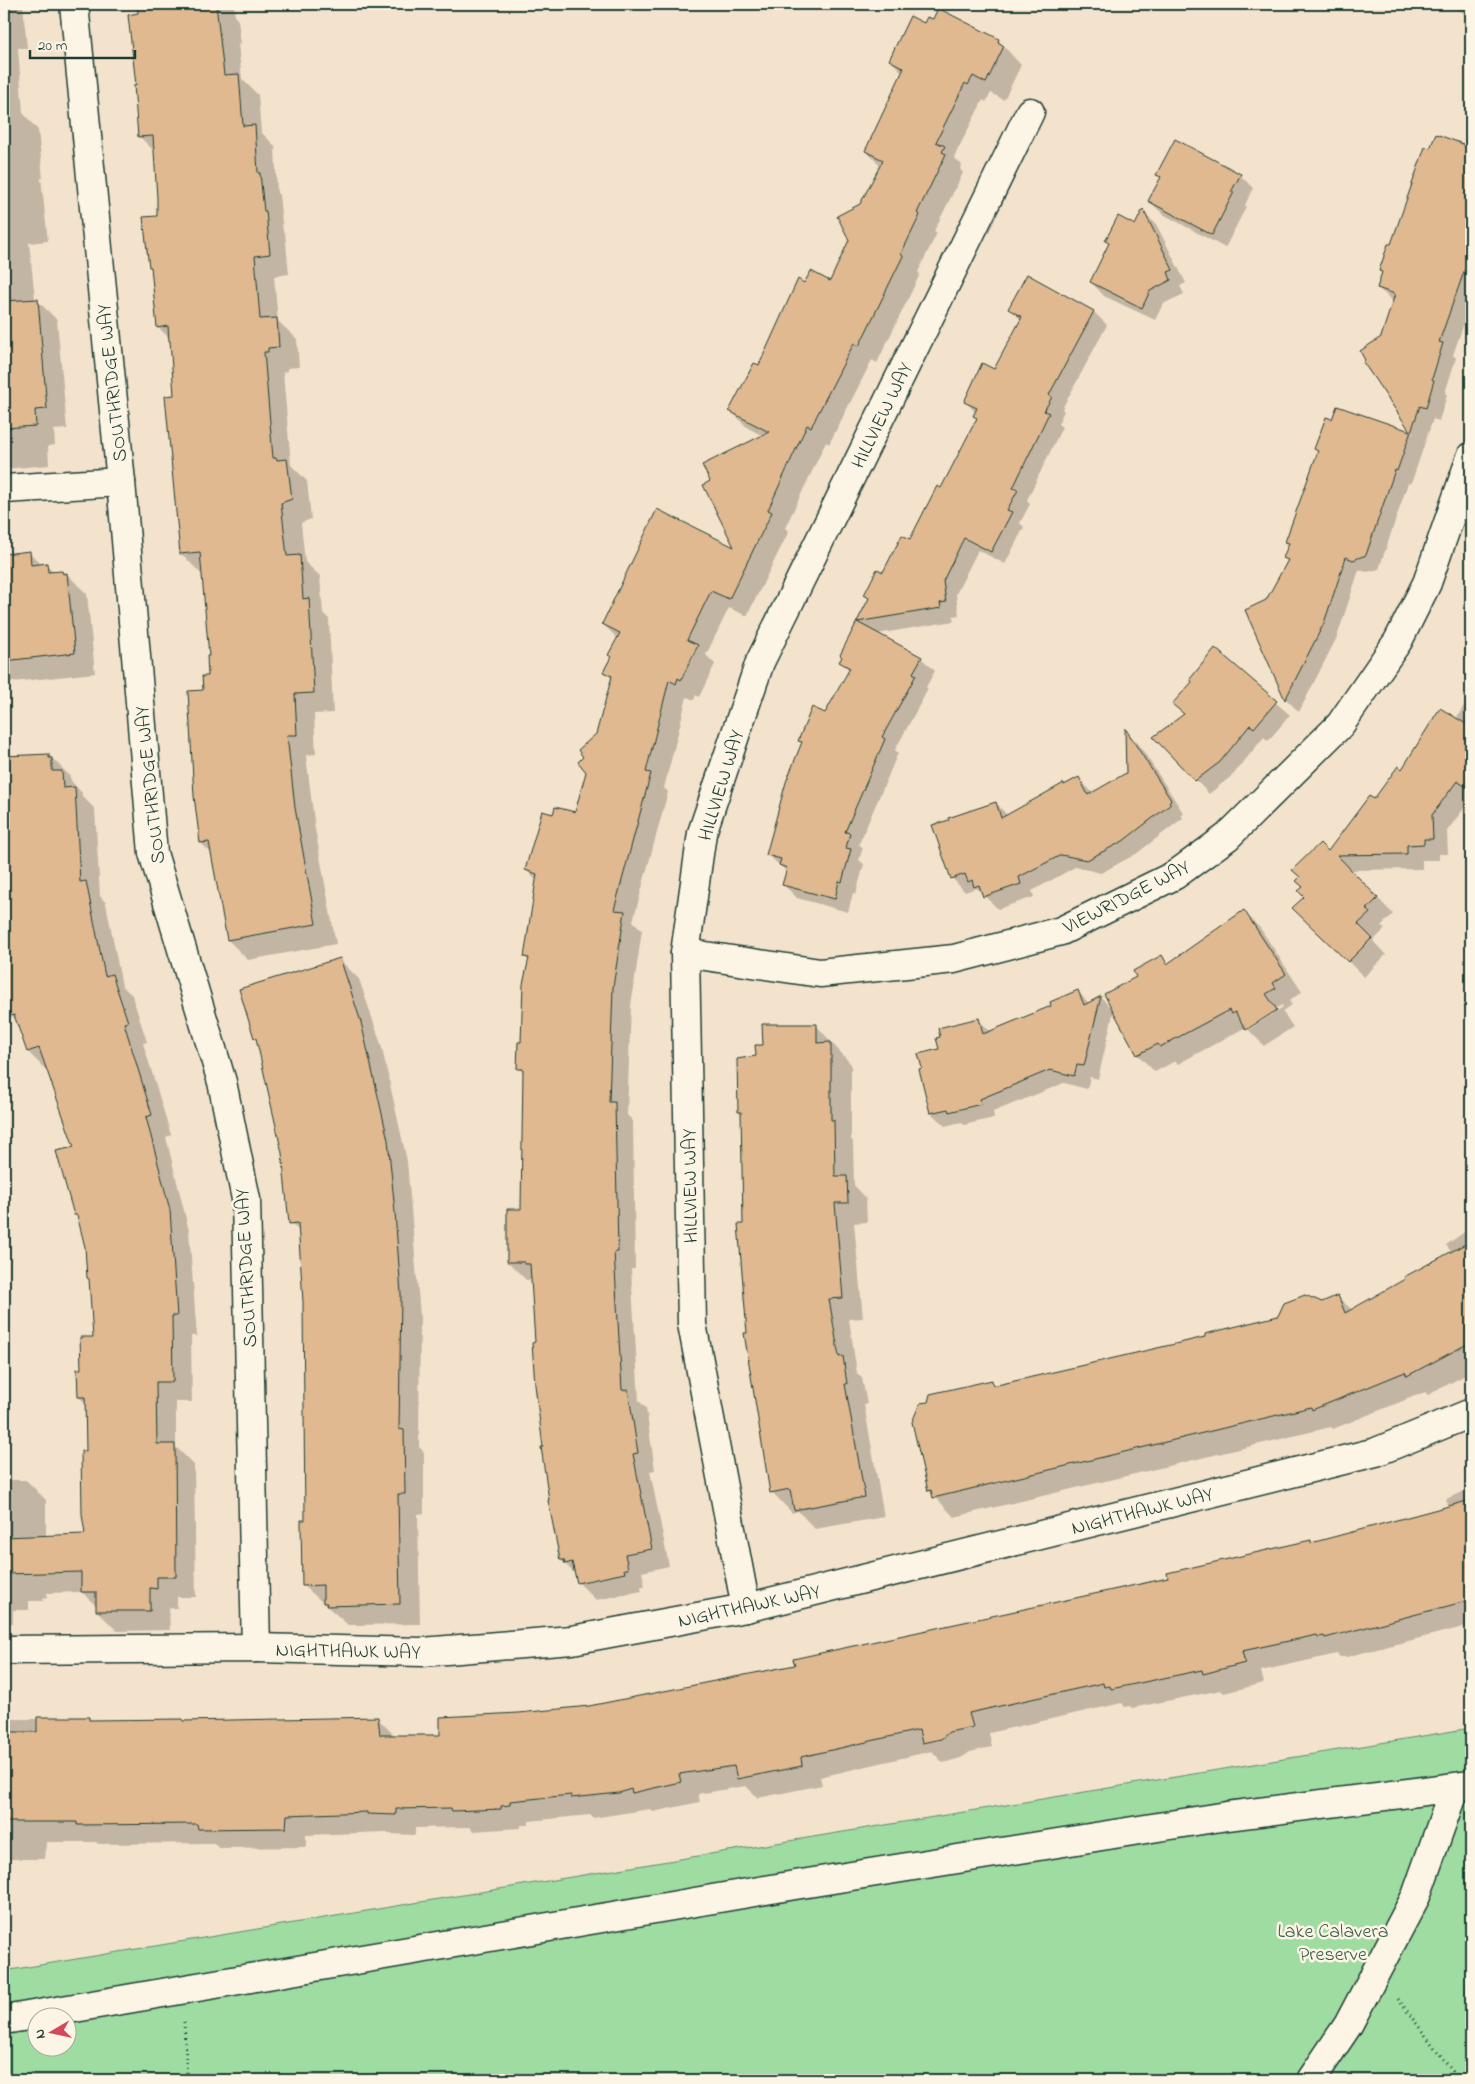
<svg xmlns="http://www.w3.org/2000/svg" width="1475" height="2084" font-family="'Indie Flower',sans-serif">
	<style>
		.green { fill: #9fdca2; stroke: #5f8c6b; fill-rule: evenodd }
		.shadow { fill: #0003; fill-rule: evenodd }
		.building { fill: #e0b990; stroke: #1f3d34 }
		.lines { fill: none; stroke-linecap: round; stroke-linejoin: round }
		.minor-casing { stroke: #1f3d34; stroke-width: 31 }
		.path { stroke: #1f3d34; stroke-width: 3; stroke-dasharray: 1 4; stroke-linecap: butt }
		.minor { stroke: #fcf5e5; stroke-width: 28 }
		.labels { text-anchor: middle; stroke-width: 5; stroke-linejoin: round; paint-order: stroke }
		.street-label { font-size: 20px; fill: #1f3d34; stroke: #fcf5e5 }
		.park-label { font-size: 20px; fill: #395d4a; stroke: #fcf5e5 }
	</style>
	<rect width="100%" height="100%" fill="#f4e3cc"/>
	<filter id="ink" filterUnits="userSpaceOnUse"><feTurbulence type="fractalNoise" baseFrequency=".02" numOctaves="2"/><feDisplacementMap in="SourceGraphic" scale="10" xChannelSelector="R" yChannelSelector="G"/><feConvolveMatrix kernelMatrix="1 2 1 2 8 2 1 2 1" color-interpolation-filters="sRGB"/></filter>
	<g filter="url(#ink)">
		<path class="green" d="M1471,1728V2080H4V1971ZM38,2016H68V2046H38Z"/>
		<g class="shadow">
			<polygon points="4,4 23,4 27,48 18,48 23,113 38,130 43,178 41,178 48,241 29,243 35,298 57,320 67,429 54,430 55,445 48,446 49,465 4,469"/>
			<polygon points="138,4 234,4 235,17 238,20 241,44 238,44 242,79 258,95 261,132 275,146 277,193 279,195 283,231 285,233 289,274 274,276 278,321 297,339 299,367 287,368 288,371 283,372 291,465 307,481 311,519 301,523 305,562 320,576 323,613 329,619 333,713 314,714 316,754 306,755 315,829 336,944 248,960 228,940 213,855 201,843 204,691 210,677 210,657 203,573 201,574 181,553 175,396 170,339 158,327 153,269 150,267 159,217 155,152 139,136"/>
			<polygon points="1446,4 1471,4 1471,16"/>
			<polygon points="925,25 998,40 1021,65 1004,100 991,93 986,102 983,100 954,157 962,165 960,169 963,173 934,231 937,233 918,272 920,274 877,363 872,360 829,444 826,442 785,528 789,531 747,616 729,608 706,655 715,664 699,697 696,695 694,700 687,697 664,788 668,792 633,921 642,930 631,1006 627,1115 633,1121 635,1269 631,1269 639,1401 646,1408 655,1470 650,1471 669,1566 642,1572 645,1587 641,1587 642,1591 596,1600 578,1582 576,1575 561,1560 545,1448 532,1280 526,1280 508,1262 523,1210 524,1074 519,1068 529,961 525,957 537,881 526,870 576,814 588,771 585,757 597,735 612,679 605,672 618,639 603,624 737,550 712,481 763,436 748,428 731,411 759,366 805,284 831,282 850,240 861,205 881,166 866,151 903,73 890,60"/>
			<polygon points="1436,136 1471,148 1471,303 1453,355 1456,358 1445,393 1447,395 1439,421 1433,419 1411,484 1408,483 1379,569 1367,572 1359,570 1337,637 1299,712 1286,699 1246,610 1267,601 1289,562 1285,558 1289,545 1286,542 1319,452 1316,449 1332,420 1337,407 1414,434 1364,363 1382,338 1394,302 1378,288 1383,274 1380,271"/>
			<polygon points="1158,174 1240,175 1253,188 1245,205 1246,207 1225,248 1163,214 1149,201 1162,178"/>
			<polygon points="1143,212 1156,224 1186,283 1180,286 1184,294 1163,304 1155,320 1104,296 1091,282 1135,226"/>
			<polygon points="1027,276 1094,312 1107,325 1062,409 1064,411 1058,424 1062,427 1027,500 1030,504 1020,523 1024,527 1005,564 978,550 956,594 959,615 953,616 954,621 877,634 921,658 935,671 926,687 928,689 895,750 898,753 859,844 863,848 859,860 864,864 856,894 853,893 848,912 797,898 784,885 787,872 767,854 803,743 800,741 826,714 850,671 841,662 844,657 841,655 870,599 866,595 910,541 942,489 978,419 975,416 976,413 965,401 995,370 1021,320 1010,309"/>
			<polygon points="29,552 42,565 47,565 55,573 62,572 67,574 87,594 95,673 4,683 4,555"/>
			<polygon points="1215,650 1290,715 1268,741 1264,737 1233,775 1209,794 1155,738 1185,715 1174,704 1193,682"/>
			<polygon points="1471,694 1471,799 1447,831 1448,854 1439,854 1439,860 1422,860 1422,869 1351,870 1393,914 1381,926 1385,929 1373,941 1386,955 1364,977 1294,908 1306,898 1329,853 1402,771 1456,719"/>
			<polygon points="1126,731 1138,743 1184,814 1181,815 1183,818 1136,854 1101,873 1075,867 1032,891 1034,897 998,909 976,888 965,892 952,878 996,803 1007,815 1079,779 1093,793 1127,774"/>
			<polygon points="49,755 69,775 72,782 82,793 82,796 95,809 100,896 106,903 122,986 132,995 147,1042 143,1043 171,1135 166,1137 189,1231 197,1336 191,1336 192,1402 176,1402 176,1447 194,1465 196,1597 177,1597 177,1608 169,1608 170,1630 117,1631 97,1611 97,1607 82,1592 47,1593 47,1598 43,1599 43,1601 29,1601 29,1610 13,1610 13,1623 4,1623 4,1480 26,1480 46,1500 46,1537 86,1535 86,1404 79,1397 82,1370 95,1338 86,1247 79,1219 75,1215 75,1148 48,1072 28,1052 18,1022 11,1015 4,991 4,758"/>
			<path d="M1243,911L1260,928L1302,992L1289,1001L1292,1005L1282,1011L1293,1027L1264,1046L1246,1027L1178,1064L1175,1061L1155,1072L1138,1055L1114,1010L1098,1079L1090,1077L1087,1089L1064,1083L993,1112L994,1118L964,1125L961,1122L945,1126L931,1113L921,1070L940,1050L979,1020L991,1032L1053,1006L1077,991L1089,1003L1101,997L1112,1009L1137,978L1161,957L1169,964ZM1282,1005L1283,1007L1250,1029L1248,1027Z"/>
			<polygon points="339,959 359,979 381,1044 407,1161 420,1315 419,1447 424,1452 424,1513 418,1514 420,1624 348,1625 303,1585 307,1521 305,1302 300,1232 291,1223 283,1153 258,1041 255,1038"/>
			<polygon points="816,1025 851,1064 851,1139 853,1142 854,1185 866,1198 867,1222 854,1223 863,1318 849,1319 857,1373 862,1378 867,1404 864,1404 884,1517 815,1529 798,1511 792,1513 772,1492 749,1334 744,1225 743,1115 739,1111 757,1057 764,1047"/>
			<polygon points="1470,1228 1471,1372 1428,1395 1425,1392 1333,1429 1331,1427 954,1517 929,1490 991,1381 997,1387 1207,1338 1338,1297 1352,1310 1452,1253 1446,1245"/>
			<polygon points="1471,1488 1471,1625 1346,1657 1340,1657 1337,1654 1261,1671 1264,1683 1224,1693 1221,1690 1132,1708 1130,1706 1125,1707 1122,1703 1011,1728 989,1733 992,1747 970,1752 961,1758 943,1763 932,1751 820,1777 822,1785 758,1798 746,1786 698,1794 700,1802 653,1812 650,1809 593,1818 590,1815 529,1821 529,1825 521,1825 521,1828 473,1831 470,1827 415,1828 415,1835 389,1834 387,1832 306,1835 306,1847 219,1848 214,1843 98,1844 96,1842 46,1842 45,1859 4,1859 4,1719 89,1719 91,1721 184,1722 378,1719 395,1736 442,1737 519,1715 589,1707 796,1666 1169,1579 1310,1542 1312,1544 1449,1507 1446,1499"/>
		</g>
		<g class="building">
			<polygon points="137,4 216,4 224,75 239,74 243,126 255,125 258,173 260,173 264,211 266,211 270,254 255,256 260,319 277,318 279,347 268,348 268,352 264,352 273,458 276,458 277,460 287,459 292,499 281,503 287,556 300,555 303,599 309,598 314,693 295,694 297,735 287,735 295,808 316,924 227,940 209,842 200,843 194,796 188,691 203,690 202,676 208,676 207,656 209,656 200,552 180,554 165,396 174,395 170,341 169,341 168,326 157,328 151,267 149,267 143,217 157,216 157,198 153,136 138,137 134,85 136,85 128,15 138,13"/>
			<polygon points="938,8 999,39 998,42 1004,46 986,83 973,76 968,85 965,83 936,142 945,146 942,152 946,154 917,213 920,215 901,254 903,256 859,346 854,343 811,427 807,425 768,510 772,512 729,599 711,591 687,640 698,645 681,680 678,678 676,684 669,680 646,772 651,773 614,910 625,911 613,987 609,1102 615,1102 618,1252 614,1252 622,1390 628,1389 638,1453 633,1454 652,1549 625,1554 628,1569 624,1569 625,1573 577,1583 572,1562 565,1564 564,1560 560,1560 548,1500 549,1500 541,1447 543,1447 535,1385 532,1343 535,1342 530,1264 524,1264 525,1262 507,1262 507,1209 521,1209 523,1069 517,1069 518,1042 521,1042 523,984 529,958 524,957 537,874 525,870 542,811 553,814 555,807 575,812 586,772 578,762 583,757 578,750 596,734 612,676 603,672 611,657 608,655 620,633 602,624 657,509 734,547 703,485 710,481 702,465 769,432 729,411 754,363 759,365 798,279 804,283 811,271 830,281 849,240 837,216 860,204 883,160 865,151 904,68 889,60 910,16 924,23 927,17 933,19"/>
			<polygon points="1436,134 1471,147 1471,252 1439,342 1443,343 1432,379 1434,380 1426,408 1420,406 1397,471 1395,470 1366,555 1353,560 1346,557 1324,623 1285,700 1245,610 1266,600 1288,560 1283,558 1289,543 1285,542 1318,451 1314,449 1326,417 1332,419 1337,406 1410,431 1363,362 1365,360 1360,351 1381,337 1395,294 1377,288 1382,272 1379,271 1388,244 1391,244 1425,147 1430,148"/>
			<polygon points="1175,139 1241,174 1231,192 1234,192 1212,235 1148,201 1161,177 1156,175"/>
			<polygon points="1143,209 1173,270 1168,272 1171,280 1150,291 1142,308 1090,282 1109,243 1105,241 1118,216 1135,225"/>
			<polygon points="1027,274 1094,311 1049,395 1052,397 1044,411 1049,413 1013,488 1018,490 1007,510 1012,512 991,552 964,538 943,581 946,602 940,603 941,608 857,622 922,657 913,673 916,675 882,737 885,739 845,832 850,833 846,848 851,849 842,882 839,881 835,899 782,885 787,868 779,865 781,859 766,855 786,782 802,742 798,741 812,707 825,713 850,668 839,662 842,657 840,655 869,598 864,595 877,569 883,572 902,535 910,539 937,486 941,488 977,418 973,416 977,408 964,402 982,363 994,369 1022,317 1008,309"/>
			<polygon points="38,299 47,409 35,410 36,426 4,428 4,301"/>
			<polygon points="30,551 31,565 47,563 48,572 62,571 63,574 67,573 75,653 4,661 4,554"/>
			<polygon points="1215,648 1277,701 1254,728 1250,725 1220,762 1195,781 1153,737 1184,714 1172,704 1192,682 1190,679"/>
			<polygon points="1440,708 1471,727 1471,790 1457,781 1432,815 1433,839 1424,839 1424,844 1407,845 1407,854 1337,855 1378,898 1367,909 1370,913 1358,924 1372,938 1348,962 1292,908 1304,897 1298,891 1303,887 1296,881 1300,877 1292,870 1320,843 1328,851 1369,796 1374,799 1398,766 1402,769"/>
			<polygon points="1125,728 1171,800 1169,802 1171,804 1123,841 1087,860 1061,855 1019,877 1021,884 983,897 979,885 974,887 972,880 968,882 965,874 951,879 932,825 949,820 948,818 996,802 1001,818 1064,783 1064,785 1079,777 1088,795 1126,773"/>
			<polygon points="49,754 49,758 52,758 52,771 62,771 63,788 75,787 80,882 86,881 105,976 112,974 128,1022 124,1023 152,1115 146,1117 170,1210 177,1316 172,1316 173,1382 156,1382 157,1444 175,1444 176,1577 157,1577 157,1589 150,1588 150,1611 96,1611 96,1592 81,1592 81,1572 4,1574 4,1537 85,1534 82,1514 81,1451 86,1451 85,1397 78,1397 77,1369 81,1369 80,1337 93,1337 89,1279 87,1278 85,1247 77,1215 74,1215 56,1151 74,1147 39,1048 27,1052 14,1015 10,1016 4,995 4,756"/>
			<polygon points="1244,910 1286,974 1273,983 1276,988 1266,994 1277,1010 1246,1030 1235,1012 1231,1014 1229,1010 1160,1047 1158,1044 1137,1055 1104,994 1136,977 1133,971 1162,955 1167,964"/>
			<polygon points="340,958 361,1022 388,1140 395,1212 401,1294 399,1429 404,1430 405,1494 398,1494 400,1604 326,1606 327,1603 323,1603 323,1585 302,1586 301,1520 305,1520 303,1302 298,1223 289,1224 282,1153 256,1038 254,1038 239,989"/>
			<polygon points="1078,990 1084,1005 1101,996 1084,1066 1077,1065 1074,1076 1050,1070 980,1099 981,1104 949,1112 948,1109 930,1113 919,1069 922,1068 918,1054 939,1049 936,1038 940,1037 938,1028 979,1018 983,1034 1051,1006 1050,1002"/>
			<polygon points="762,1024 817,1024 817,1043 831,1042 831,1120 834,1120 835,1176 847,1176 848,1203 835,1203 843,1298 829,1299 839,1357 843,1356 847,1384 845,1384 865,1497 794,1510 790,1489 770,1493 744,1333 747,1333 738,1224 743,1224 741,1112 738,1112 737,1059 756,1056 755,1045 763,1045"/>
			<polygon points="1471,1241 1471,1342 1407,1376 1405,1372 1312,1410 1311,1407 933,1498 931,1490 928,1491 912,1422 920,1403 928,1402 930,1394 992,1380 993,1386 1205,1337 1205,1334 1278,1316 1284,1303 1305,1295 1322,1302 1338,1295 1345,1313 1405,1279 1404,1277"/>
			<polygon points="1471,1500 1471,1600 1325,1638 1324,1636 1318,1637 1317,1635 1242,1651 1245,1663 1203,1674 1202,1670 1111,1689 1110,1686 1104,1687 1103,1683 969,1713 973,1727 949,1732 941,1739 922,1743 919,1730 801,1757 802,1766 737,1779 734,1766 679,1774 681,1782 632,1793 631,1789 619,1793 571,1798 571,1795 510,1801 510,1805 501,1806 501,1809 452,1811 451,1808 396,1809 396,1815 367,1814 367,1812 287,1815 286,1828 198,1829 197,1824 77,1825 77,1822 4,1822 4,1732 37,1732 37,1717 89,1717 89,1720 183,1719 183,1721 378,1717 380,1735 440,1735 440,1717 519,1713 589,1706 795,1665 793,1659 1168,1578 1167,1573 1311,1540 1311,1543"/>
		</g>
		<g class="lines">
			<defs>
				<g id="minor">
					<polyline points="74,4 121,482 153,853 222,1082 246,1199 256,1648"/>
					<polyline points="4,489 121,482"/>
					<polyline points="685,953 820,973 954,959 1061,931 1175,875 1227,837 1340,725 1398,641 1427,583 1471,457"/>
					<polyline points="746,1608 692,1324 685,953 702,833 760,662 1030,112"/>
					<polyline points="4,1650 256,1648 422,1652 572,1640 746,1608 1376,1452 1471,1413"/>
					<polyline points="4,2020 795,1885 1227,1816 1471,1785"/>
					<polyline points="1311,2080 1348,2025 1416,1896 1454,1789"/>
				</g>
			</defs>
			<use href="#minor" class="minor-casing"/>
			<g class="path">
				<polyline points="1398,1999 1459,2080"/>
				<polyline points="184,2022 187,2080"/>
			</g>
			<use href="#minor" class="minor"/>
		</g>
	</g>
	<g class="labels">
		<g class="street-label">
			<text transform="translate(111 383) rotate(-96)" y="7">SOUTHRIDGE WAY</text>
			<text transform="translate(881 415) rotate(-64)" y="7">HILLVIEW WAY</text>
			<text transform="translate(149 785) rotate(-96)" y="7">SOUTHRIDGE WAY</text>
			<text transform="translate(720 785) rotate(-73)" y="7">HILLVIEW WAY</text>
			<text transform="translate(1126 896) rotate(-27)" y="7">VIEWRIDGE WAY</text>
			<text transform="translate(689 1186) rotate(-91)" y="7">HILLVIEW WAY</text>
			<text transform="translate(245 1268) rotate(-93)" y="7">SOUTHRIDGE WAY</text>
			<text transform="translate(1142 1510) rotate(-14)" y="7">NIGHTHAWK WAY</text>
			<text transform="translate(749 1605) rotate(-12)" y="7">NIGHTHAWK WAY</text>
			<text transform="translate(348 1650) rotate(1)" y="7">NIGHTHAWK WAY</text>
		</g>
		<g class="park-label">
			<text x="1333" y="1937">Lake Calavera<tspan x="1333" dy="23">Preserve</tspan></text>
		</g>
	</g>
	<rect width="1475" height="2084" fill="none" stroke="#fcf5e5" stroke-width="20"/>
	<rect x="10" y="10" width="1455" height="2064" fill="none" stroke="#1f3d34" stroke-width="2" filter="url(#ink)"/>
	<g transform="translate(52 2032) rotate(261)"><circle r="24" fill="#fcf5e5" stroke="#a4ab9e"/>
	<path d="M0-4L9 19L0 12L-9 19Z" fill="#d1495b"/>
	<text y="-8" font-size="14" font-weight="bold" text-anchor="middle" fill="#1f3d34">N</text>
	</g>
	<path d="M30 50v8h105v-8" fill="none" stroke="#1f3d34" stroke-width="2.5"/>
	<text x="38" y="50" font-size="15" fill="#1f3d34" stroke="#fcf5e5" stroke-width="4" paint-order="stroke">20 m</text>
</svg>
